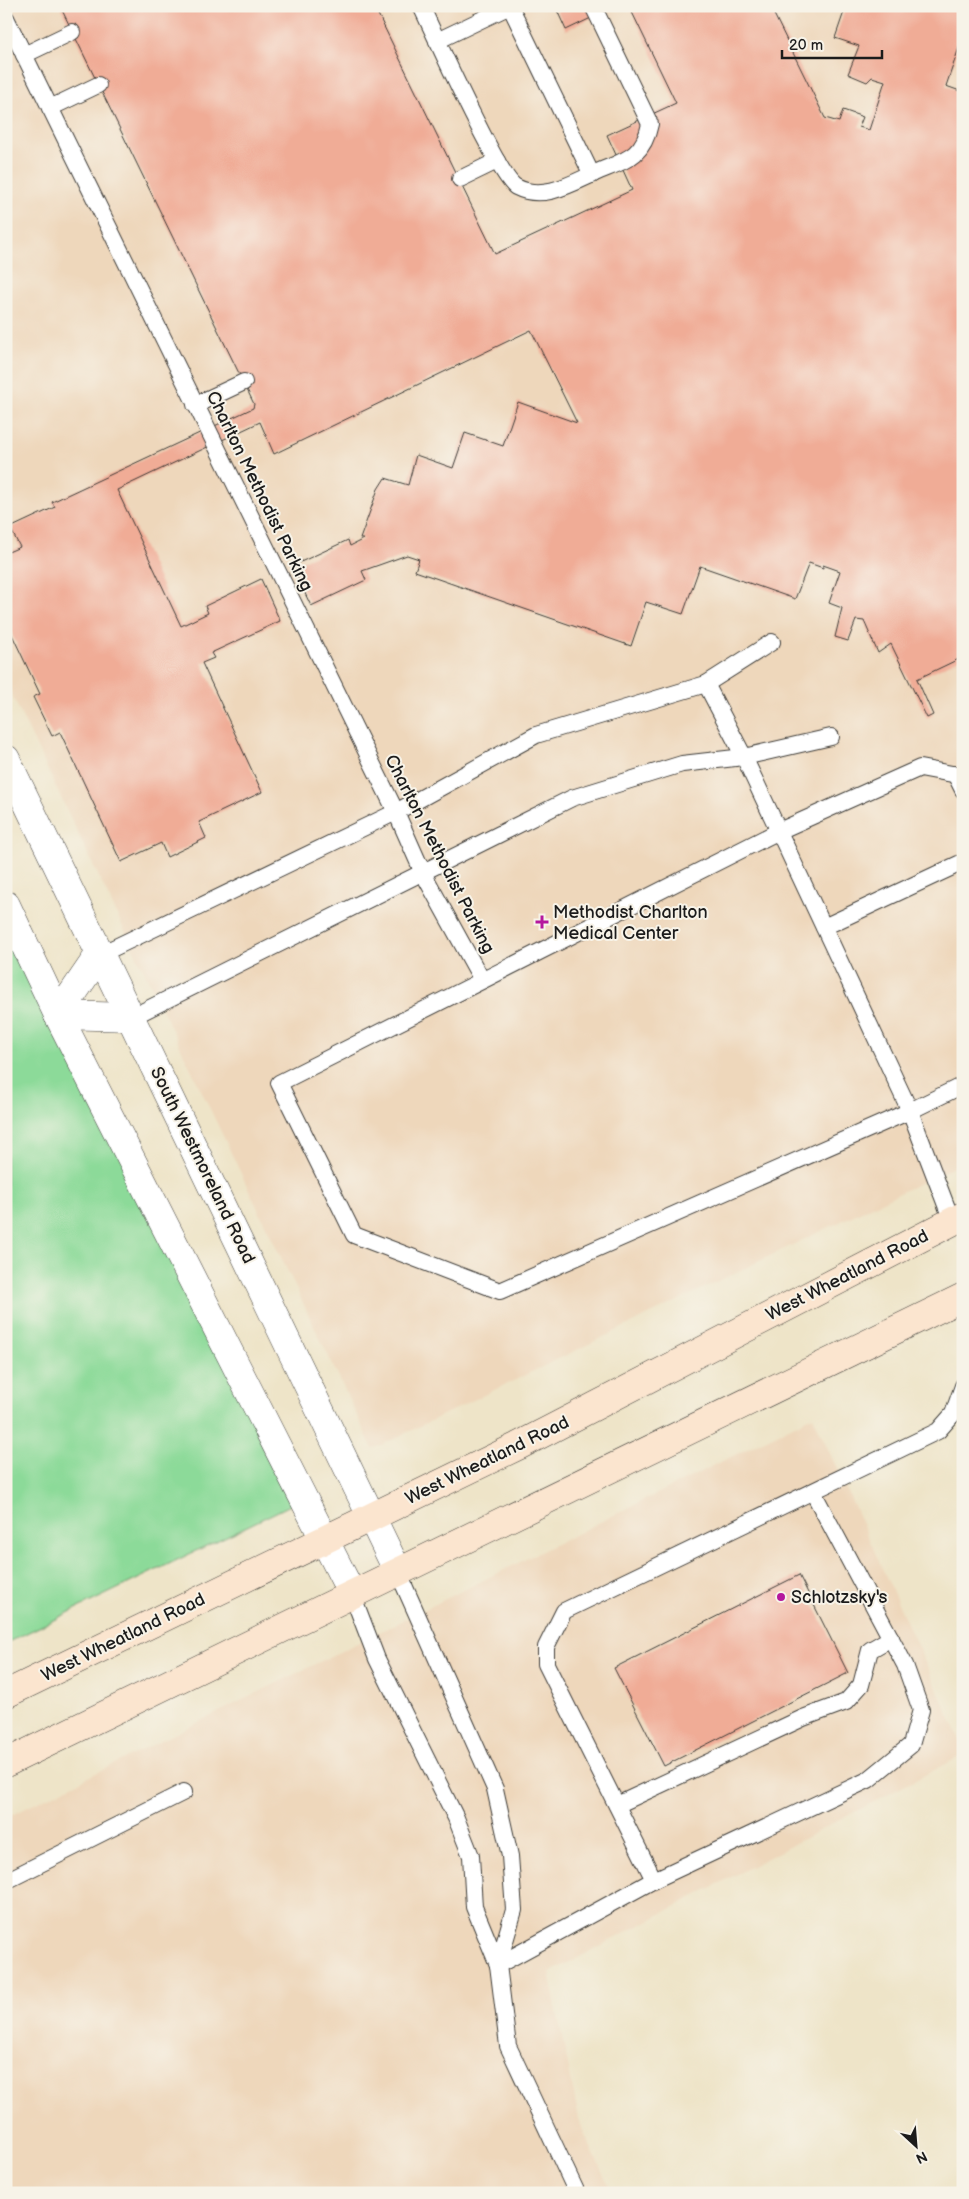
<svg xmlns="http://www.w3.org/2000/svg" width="969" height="2199" font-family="'Balsamiq Sans',sans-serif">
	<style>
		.built { fill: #eed7bb }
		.green { fill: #8cda99; stroke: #547b5a }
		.building { fill: #f0ac96 }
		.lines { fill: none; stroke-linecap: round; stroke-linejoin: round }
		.service-casing { stroke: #3c3a36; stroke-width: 18 }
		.minor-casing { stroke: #3c3a36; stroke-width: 29 }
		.secondary-casing { stroke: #3c3a36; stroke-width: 29 }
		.service { stroke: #fff; stroke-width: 16 }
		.minor { stroke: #fff; stroke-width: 28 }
		.secondary { stroke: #fbe5cf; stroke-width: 28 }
		.poi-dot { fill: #b5179e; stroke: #f7f3e8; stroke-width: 2 }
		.labels { text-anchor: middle; stroke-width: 4; stroke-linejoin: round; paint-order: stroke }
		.street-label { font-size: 18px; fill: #1c1c1c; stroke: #f7f3e8 }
		.poi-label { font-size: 18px; fill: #1c1c1c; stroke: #f7f3e8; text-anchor: start }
	</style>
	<rect width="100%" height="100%" fill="#f7f3e8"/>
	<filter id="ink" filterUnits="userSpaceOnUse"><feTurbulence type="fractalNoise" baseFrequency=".02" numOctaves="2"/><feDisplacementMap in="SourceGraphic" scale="10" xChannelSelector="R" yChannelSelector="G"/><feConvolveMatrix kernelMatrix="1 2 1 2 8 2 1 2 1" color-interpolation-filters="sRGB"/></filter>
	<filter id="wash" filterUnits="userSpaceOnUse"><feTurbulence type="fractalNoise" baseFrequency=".0096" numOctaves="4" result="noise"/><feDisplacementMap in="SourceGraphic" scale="20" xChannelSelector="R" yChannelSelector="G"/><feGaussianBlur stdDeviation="1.12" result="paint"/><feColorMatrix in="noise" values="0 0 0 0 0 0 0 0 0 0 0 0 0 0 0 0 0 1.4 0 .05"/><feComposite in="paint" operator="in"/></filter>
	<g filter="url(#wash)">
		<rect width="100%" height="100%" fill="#eee4c8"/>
		<g class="built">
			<polygon points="6,6 963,6 963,1162 373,1449 6,683"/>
			<polygon points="813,1416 963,1746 963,1755 549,1973 580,2124 612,2193 6,2193 6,1818"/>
		</g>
		<polygon class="green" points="6,889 305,1498 6,1643"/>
		<g id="blocks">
			<g class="building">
				<polygon points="60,6 374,6 495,254 632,190 607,135 676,103 629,6 770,6 825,118 839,122 843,110 863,117 859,127 869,130 885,81 872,77 867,82 848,74 859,46 835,38 846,6 963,6 963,36 946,86 963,92 963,657 917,679 933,715 927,718 891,644 878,653 864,621 856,620 848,641 835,637 842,608 829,603 840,571 823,565 823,568 809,563 795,599 700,566 683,614 646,602 631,646 415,571 419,559 407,555 362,571 366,580 311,606 292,566 348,540 350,546 364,539 360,539 378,489 385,478 408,485 416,455 453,468 465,433 503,446 518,402 577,423 531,330 274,454 260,422 117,490 181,626 208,613 205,606 261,579 280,621 211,653 214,658 202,663 262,792 199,822 206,838 167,857 161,843 121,862 60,732 52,736 33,697 40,694 6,622 6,553 20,547 10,528 55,507 52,502 253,408 254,404"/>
				<polygon points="555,6 616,6 566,30"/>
				<polygon points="799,1575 848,1673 664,1766 614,1668"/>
			</g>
		</g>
	</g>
	<g filter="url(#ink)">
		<use href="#blocks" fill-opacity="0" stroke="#3c3a36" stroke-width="1"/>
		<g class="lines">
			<defs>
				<g id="service">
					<path d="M421,6C434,33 499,178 516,187C543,201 571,184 595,173C625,160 643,158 650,124L593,6"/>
					<polyline points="510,6 592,175"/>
					<polyline points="6,18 396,812 423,873 482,980"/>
					<polyline points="437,41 510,6"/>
					<polyline points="24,55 72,32"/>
					<polyline points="50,108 98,85"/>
					<polyline points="460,179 497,161"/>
					<polyline points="195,405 244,382"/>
					<polyline points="706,684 744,757 910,1111 963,1085"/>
					<polyline points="955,774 963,790"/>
					<polyline points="824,927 963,862"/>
					<polyline points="99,955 396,812 536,735 706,684 772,642"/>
					<polyline points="132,1017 572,798 682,764 744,757 831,737"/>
					<polyline points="952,1221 910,1111 500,1291 354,1235 279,1083 779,831 920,768 963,776"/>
					<polyline points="398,1572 495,1789 510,1856 514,1910 498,1965"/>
					<polyline points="352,1594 377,1659 456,1818 471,1856 474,1907 498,1965 508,2046 577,2193"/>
					<polyline points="617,1805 803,1718 846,1702 861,1685 870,1650 891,1638"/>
					<polyline points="654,1880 868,1780 911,1745 921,1710 905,1665 813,1492"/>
					<polyline points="6,1881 184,1792"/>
					<polyline points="498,1965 654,1880 546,1664 546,1647 564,1611 938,1431 953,1414 963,1386"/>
				</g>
				<g id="minor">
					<polyline points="6,759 398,1572"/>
					<polyline points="6,905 58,1015 352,1594"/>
					<polyline points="58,1015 132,1017"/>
					<polyline points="58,1015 99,955"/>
				</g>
				<g id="secondary">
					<polyline points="6,1694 518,1446 963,1216"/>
					<polyline points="6,1763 963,1297"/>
				</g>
			</defs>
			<use href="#service" class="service-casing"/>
			<use href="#minor" class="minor-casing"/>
			<use href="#secondary" class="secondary-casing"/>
			<use href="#service" class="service"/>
			<use href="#minor" class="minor"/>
			<use href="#secondary" class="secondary"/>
		</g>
	</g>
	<g class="poi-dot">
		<path d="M539.5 914.5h5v5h5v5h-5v5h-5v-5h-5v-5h5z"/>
		<circle cx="781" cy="1597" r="5"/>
	</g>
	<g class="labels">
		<g class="street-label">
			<text transform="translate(260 491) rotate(64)" y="6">Charlton Methodist Parking</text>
			<text transform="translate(440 854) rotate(63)" y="6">Charlton Methodist Parking</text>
			<text transform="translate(203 1165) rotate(64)" y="6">South Westmoreland Road</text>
			<text transform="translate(847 1275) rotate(-27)" y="6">West Wheatland Road</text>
			<text transform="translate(487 1460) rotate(-26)" y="6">West Wheatland Road</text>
			<text transform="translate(123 1637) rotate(-26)" y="6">West Wheatland Road</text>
		</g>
		<g class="poi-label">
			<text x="553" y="918">Methodist Charlton<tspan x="553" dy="21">Medical Center</tspan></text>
			<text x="791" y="1603">Schlotzsky's</text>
		</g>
	</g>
	<rect width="969" height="2199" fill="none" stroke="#f7f3e8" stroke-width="25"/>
	<g transform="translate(916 2146) rotate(154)" stroke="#f7f3e8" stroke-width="4" paint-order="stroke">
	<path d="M0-4L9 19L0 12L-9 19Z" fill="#1c1c1c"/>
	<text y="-8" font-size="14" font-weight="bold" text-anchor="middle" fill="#1c1c1c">N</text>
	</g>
	<path d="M782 50v8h100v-8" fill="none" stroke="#1c1c1c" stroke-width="2.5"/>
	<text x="789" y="50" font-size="15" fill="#1c1c1c" stroke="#f7f3e8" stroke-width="4" paint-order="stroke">20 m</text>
</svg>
